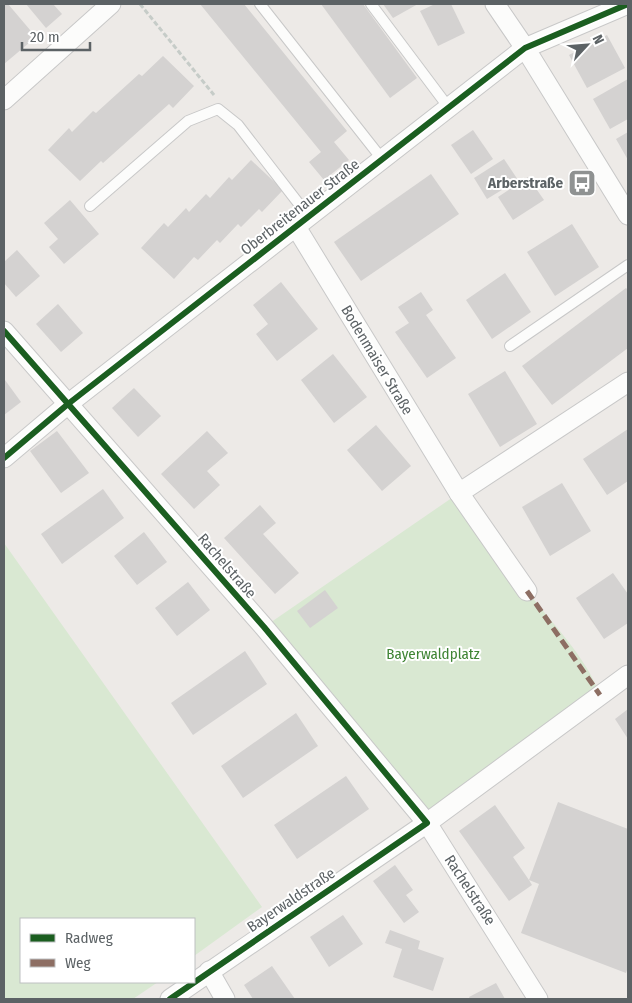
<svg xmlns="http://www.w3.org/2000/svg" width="632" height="1003" font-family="'Fira Sans Condensed',sans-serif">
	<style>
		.green { fill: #d9e8d2 }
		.building { fill: #d4d2d1 }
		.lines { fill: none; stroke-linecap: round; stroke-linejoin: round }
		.lane-casing { stroke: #c8c8c8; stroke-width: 12 }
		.street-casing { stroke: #c8c8c8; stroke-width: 21 }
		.path { stroke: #c6ccc8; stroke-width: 3; stroke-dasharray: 5 2.5; stroke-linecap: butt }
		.lane { stroke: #fcfcfb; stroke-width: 10 }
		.street { stroke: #fcfcfb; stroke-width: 19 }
		.quiet { stroke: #8d6e63; stroke-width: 5; stroke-dasharray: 10 5; stroke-linecap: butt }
		.cycleway-casing { stroke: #fff; stroke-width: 9 }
		.cycleway { stroke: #1b5e20; stroke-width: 6 }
		.labels { text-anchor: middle; stroke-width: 4; stroke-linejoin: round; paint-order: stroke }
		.poi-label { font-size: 15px; font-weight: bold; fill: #5c6265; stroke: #fff; text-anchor: end }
		.street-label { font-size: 15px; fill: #5c6265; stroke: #fff }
		.park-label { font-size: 15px; fill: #3f8434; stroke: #fff }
	</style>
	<rect width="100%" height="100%" fill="#edeae7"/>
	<g class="green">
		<path d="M459,493C481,526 503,560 527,591C551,622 587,658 600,695L427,823L264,627Z"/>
		<polygon points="4,543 262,907 194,956 194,919 21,919 21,982 158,982 133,999 4,999"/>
	</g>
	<g class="building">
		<polygon points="4,4 8,4 36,37 4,64"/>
		<polygon points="26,4 53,4 62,14 46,28"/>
		<polygon points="200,4 244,4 347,131 334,142 349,160 324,180 309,162 321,152"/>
		<polygon points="321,4 363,4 417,78 390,98"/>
		<polygon points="383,4 418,4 393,18"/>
		<polygon points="435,4 451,4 465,33 438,46 420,11"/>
		<polygon points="607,35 625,68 587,88 569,55"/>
		<polygon points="163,56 194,86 173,108 169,104 103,163 101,161 80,181 48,150 69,128 72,132 93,111 96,113 139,74 142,76"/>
		<polygon points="628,79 628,119 610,129 593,99"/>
		<polygon points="473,130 493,159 471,174 451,145"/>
		<polygon points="628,132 628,160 616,139"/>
		<polygon points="504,159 518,180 487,199 474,178"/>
		<polygon points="251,160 283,190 262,212 259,209 241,227 238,224 220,243 217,240 198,260 194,257 174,279 141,248 164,223 168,227 186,208 189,212 206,194 210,198 229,177 232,180"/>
		<polygon points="431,174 459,214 361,281 334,242"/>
		<polygon points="528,177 544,200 513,220 498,197"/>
		<polygon points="70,200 99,234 64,264 49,247 58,239 44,223"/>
		<polygon points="572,224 599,267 555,296 527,252"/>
		<polygon points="17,250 40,276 16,297 4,283 4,262"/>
		<polygon points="505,273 531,312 492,339 466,300"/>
		<polygon points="281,282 318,329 277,361 256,334 268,324 253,305"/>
		<polygon points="626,288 628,290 628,348 552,405 522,366"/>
		<polygon points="421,292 433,310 426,315 456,358 427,378 395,332 409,323 398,307"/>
		<polygon points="58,304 83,333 61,352 36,324"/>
		<polygon points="333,354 367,397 334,423 301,380"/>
		<polygon points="505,371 537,424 500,447 468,394"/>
		<polygon points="5,380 21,402 4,415 4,381"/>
		<polygon points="134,388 161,416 138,437 112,408"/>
		<polygon points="376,425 411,466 382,491 347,450"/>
		<polygon points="628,429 628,481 607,495 583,459"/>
		<polygon points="57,431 89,473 61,493 30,451"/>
		<polygon points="207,431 228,453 207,471 220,485 194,509 161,474"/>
		<polygon points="562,483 591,531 550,556 522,507"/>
		<polygon points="103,489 124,518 62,564 41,534"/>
		<polygon points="260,505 276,523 263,534 299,573 275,594 224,538"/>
		<polygon points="144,532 167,562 137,585 114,556"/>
		<polygon points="613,573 628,594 628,623 604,639 576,598"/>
		<polygon points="188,582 210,610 177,636 155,608"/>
		<polygon points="325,590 338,608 310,628 297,611"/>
		<polygon points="245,651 267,684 193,735 171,703"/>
		<polygon points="628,709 628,739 615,719"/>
		<polygon points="296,713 318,746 243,798 221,766"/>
		<polygon points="346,776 369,809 297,859 274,825"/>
		<polygon points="558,802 628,829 628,967 626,973 521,933 539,884 529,880 532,885 509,901 459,831 495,805 525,848 513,857 529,880"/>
		<polygon points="395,865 413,890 406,895 419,912 404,923 373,881"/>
		<polygon points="343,915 363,944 329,967 310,937"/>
		<polygon points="390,930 420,941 418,949 444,958 433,991 393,977 402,949 385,943"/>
		<polygon points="272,966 295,999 253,999 244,985"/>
		<polygon points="496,983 505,999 470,999 469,997"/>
	</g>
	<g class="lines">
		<defs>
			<g id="lane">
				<polyline points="260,4 382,159"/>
				<polyline points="371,4 449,108"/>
				<polyline points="90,206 188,121 218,109 238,125 309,217"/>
				<polyline points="510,346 628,265"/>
			</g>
			<g id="street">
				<polyline points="495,4 525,48 628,215"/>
				<polyline points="4,100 111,4"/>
				<polyline points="296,227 459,493 527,591"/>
				<polyline points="4,331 264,627 427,823 538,999"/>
				<polyline points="4,458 68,404 525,48 628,4"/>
				<polyline points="459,493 628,382"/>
				<polyline points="209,971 225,999"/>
				<polyline points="170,999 427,823 628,675"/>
			</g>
		</defs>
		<use href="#lane" class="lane-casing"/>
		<use href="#street" class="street-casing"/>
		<polyline class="path" points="140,4 214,95"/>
		<use href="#lane" class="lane"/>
		<use href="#street" class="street"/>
		<polyline class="quiet" points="527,591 600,695"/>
		<defs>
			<g id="cycleway">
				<polyline points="4,331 264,627 427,823 170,999"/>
				<polyline points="4,458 68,404 525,48 628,4"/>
			</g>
		</defs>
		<use href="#cycleway" class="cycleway-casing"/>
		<use href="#cycleway" class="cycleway"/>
	</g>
	<defs>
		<symbol id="bus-square" viewBox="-11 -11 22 22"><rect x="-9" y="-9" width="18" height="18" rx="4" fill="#8f9292" stroke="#fff"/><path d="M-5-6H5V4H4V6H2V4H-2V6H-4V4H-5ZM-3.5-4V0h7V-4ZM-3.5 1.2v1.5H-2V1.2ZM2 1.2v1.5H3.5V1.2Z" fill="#fff"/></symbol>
	</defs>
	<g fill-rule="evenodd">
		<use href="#bus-square" x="566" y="167" width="32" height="32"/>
	</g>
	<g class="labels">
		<g class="poi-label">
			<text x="563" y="188">Arberstraße</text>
		</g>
		<g class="street-label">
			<text transform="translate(300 207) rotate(-38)" y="5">Oberbreitenauer Straße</text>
			<text transform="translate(377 360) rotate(59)" y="5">Bodenmaiser Straße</text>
			<text transform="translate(227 566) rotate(49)" y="5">Rachelstraße</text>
			<text transform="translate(470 890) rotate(57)" y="5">Rachelstraße</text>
			<text transform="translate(291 900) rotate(-34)" y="5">Bayerwaldstraße</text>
		</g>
		<g class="park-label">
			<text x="433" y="659">Bayerwaldplatz</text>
		</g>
	</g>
	<rect width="632" height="1003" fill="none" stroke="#5c6265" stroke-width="10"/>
	<rect x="20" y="918" width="175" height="65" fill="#ffffff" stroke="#bec0c1"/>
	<rect x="30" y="934" width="25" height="8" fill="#1b5e20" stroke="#bec0c1"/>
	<text x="65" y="943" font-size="15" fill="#5c6265">Radweg</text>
	<rect x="30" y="959" width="25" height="8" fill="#8d6e63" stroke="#bec0c1"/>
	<text x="65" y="968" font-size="15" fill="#5c6265">Weg</text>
	<g transform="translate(587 45) rotate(64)" stroke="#ffffff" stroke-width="4" paint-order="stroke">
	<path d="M0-4L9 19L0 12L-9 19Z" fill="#5c6265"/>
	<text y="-8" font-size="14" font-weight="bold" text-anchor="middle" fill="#5c6265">N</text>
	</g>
	<path d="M22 42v8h68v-8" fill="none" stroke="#5c6265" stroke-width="2.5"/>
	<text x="30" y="42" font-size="15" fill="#5c6265" stroke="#ffffff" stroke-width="4" paint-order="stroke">20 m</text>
</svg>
